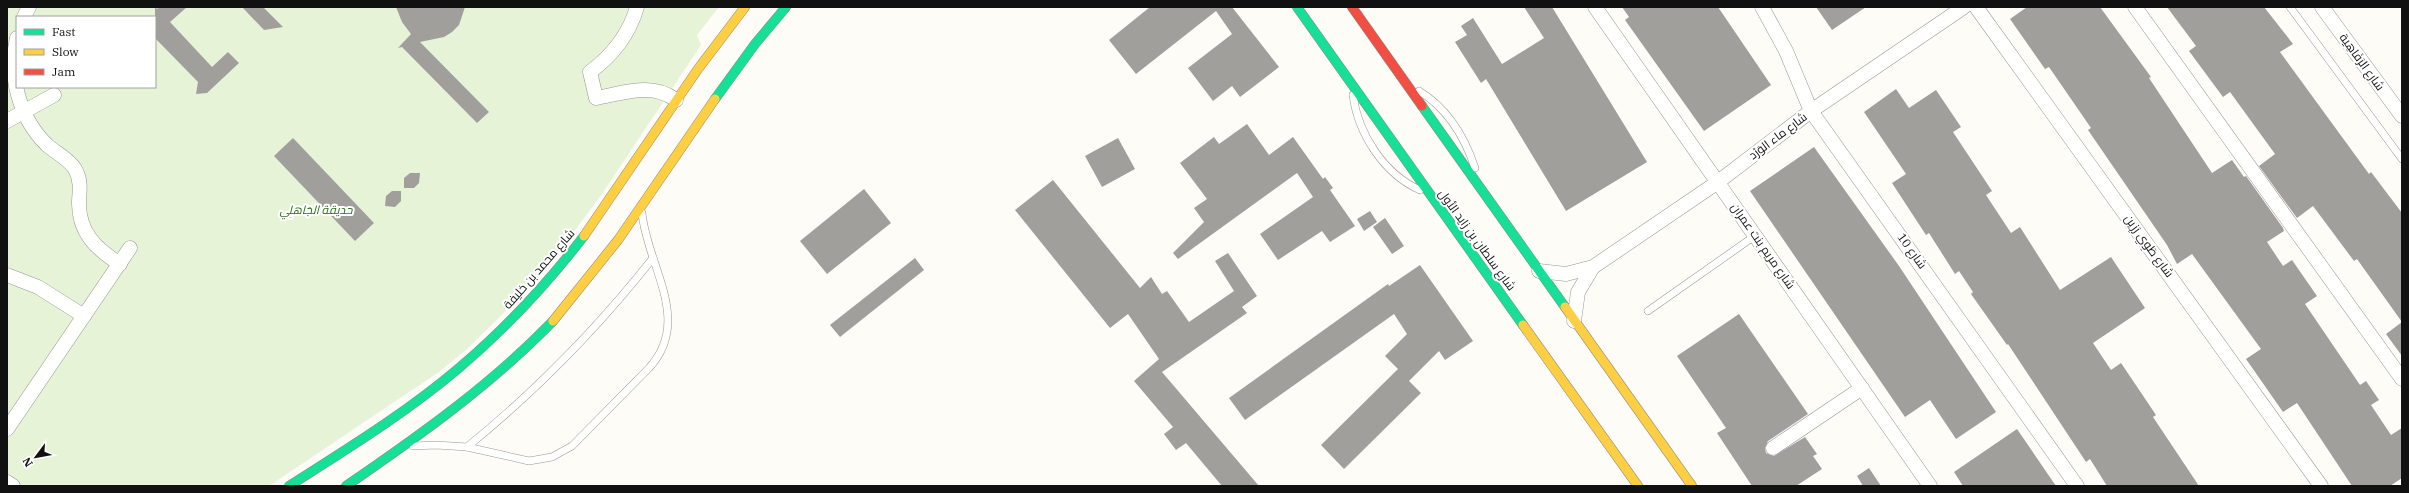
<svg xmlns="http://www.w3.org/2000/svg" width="2409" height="493" font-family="'IBM Plex Serif',Cairo,serif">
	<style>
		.green { fill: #e7f3d7; fill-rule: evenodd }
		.building { fill: #a19f9c }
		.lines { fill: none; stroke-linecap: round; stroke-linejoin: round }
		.lane-casing { stroke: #979795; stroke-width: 8 }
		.street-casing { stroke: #979795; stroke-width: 15 }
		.fast-casing { stroke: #8e8d8b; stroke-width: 10 }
		.slow-casing { stroke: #8e8d8b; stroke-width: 10 }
		.jam-casing { stroke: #8e8d8b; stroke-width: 10 }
		.lane { stroke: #fffffe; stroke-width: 7 }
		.street { stroke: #fffffe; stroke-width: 14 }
		.fast { stroke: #16e098; stroke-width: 9 }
		.slow { stroke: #ffcf43; stroke-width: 9 }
		.jam { stroke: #f24e42; stroke-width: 9 }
		.labels { text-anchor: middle; stroke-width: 4; stroke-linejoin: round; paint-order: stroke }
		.street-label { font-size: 12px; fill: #111; stroke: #fff }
		.park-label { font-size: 12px; font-style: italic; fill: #2f6b1f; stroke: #fff }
	</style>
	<rect width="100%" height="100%" fill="#fdfcf7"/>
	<path class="green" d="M7,7H719L697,35L701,45L602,194L573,233L518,299L467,349L439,372L269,486H7ZM17,17H155V87H17Z"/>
	<g class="building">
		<polygon points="155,7 157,9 160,7 187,7 170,22 212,67 228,52 239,63 207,93 196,94 198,82 155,38"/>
		<polygon points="242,7 263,7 283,27 264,30"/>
		<polygon points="396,7 465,7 459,25 452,32 444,37 420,42 489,112 477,123 402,47 398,48 411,34 402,22"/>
		<polygon points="1150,7 1232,7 1279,67 1240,97 1232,86 1213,101 1188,68 1232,34 1216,11 1136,74 1109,40"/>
		<polygon points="1524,7 1552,7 1647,162 1566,211 1486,79 1481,83 1455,42 1467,35 1461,26 1473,18 1502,64 1544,38"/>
		<polygon points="1622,7 1718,7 1771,85 1704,131 1625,20 1629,17"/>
		<polygon points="1816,7 1866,7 1832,30"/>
		<polygon points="2027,7 2100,7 2151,77 2149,78 2212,173 2232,160 2244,177 2246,176 2283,228 2284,231 2267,242 2283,266 2292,260 2317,296 2305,304 2360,385 2366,381 2379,400 2371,405 2391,435 2402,428 2402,478 2390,486 2352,486 2297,403 2283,412 2246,359 2261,349 2192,254 2177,264 2167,245 2088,130 2091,128 2049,67 2045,69 2010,19"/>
		<polygon points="2167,7 2264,7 2293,44 2280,52 2369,174 2371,172 2402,213 2402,356 2386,334 2402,322 2357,259 2354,261 2313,206 2297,218 2259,166 2275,154 2230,92 2223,97 2189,51 2196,46"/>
		<polygon points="1896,89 1909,108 1936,90 1961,127 1953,132 1992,191 1986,195 2011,233 2020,227 2060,290 2111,257 2145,308 2093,343 2111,370 2121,363 2156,415 2153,417 2199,486 2107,486 2090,459 2086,462 2008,344 2007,345 1971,294 1973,292 1959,271 1955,274 1929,233 1926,235 1892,183 1906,174 1864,112"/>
		<polygon points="1247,124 1269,155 1293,137 1323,179 1325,177 1333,188 1330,190 1355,226 1330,242 1322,231 1278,260 1260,234 1313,197 1297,173 1178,259 1173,253 1204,222 1194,208 1207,199 1180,163 1214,137 1219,144"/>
		<polygon points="293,138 374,223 355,241 274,156"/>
		<polygon points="1118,138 1135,169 1102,187 1085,156"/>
		<polygon points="1814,147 1899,266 1996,412 1956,439 1930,400 1905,417 1750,191"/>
		<polygon points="410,173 420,173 419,183 414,188 404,188 404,178"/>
		<polygon points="1053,180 1140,288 1151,277 1162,294 1167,291 1189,322 1234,291 1215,261 1228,253 1257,296 1242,307 1247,313 1162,372 1259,486 1222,486 1186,443 1176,450 1164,434 1173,427 1134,381 1159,359 1128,314 1110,328 1015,210"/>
		<polygon points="864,189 891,223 827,274 800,241"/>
		<polygon points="392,191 401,191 401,201 395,207 385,206 386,196"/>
		<polygon points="1370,211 1377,222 1364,231 1357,219"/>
		<polygon points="1385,218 1404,246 1392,254 1373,227"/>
		<polygon points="915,258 924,270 840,337 830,325"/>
		<polygon points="1420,265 1473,341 1445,360 1439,351 1409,381 1421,393 1344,469 1321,445 1398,369 1385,356 1407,334 1394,314 1245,420 1229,398 1388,284 1389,286"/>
		<polygon points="1739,314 1808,414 1768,441 1765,448 1766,453 1774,456 1805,437 1817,454 1813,456 1822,469 1796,486 1752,486 1717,433 1726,428 1677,356"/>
		<polygon points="2017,429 2056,486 1963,486 1954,472"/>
		<polygon points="1869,468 1881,486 1863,486 1857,476"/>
	</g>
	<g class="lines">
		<defs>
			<g id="lane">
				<polyline points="2290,7 2402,159"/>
				<path d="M1419,91C1447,108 1465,138 1475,168"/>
				<path d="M1353,95C1358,134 1384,174 1420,190"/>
				<polyline points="1648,311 1756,235"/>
				<path d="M413,446L436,445L467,447L529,461L552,457L572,446L649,368C693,320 647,266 642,213"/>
				<path d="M467,447C537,390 597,329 653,258"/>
			</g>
			<g id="street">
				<path d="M637,7C629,35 613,55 590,72L596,98C624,93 652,82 676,100"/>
				<polyline points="1595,7 1930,486"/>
				<polyline points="1762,7 1786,51 1811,111 2077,486"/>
				<polyline points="1976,7 2321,486"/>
				<polyline points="2135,7 2402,379"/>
				<polyline points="2322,7 2402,116"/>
				<polyline points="24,17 29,7"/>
				<path d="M17,38C8,75 19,118 47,145C56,153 68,158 75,169C81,179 80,190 79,201C78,232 96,249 120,264"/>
				<polyline points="7,121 54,95"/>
				<polyline points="1539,271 1566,274 1593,267 1718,182 1811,111 1964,7"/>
				<polyline points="7,275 38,287 84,316"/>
				<polyline points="1574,321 1578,292 1593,267"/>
				<polyline points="7,429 130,248"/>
				<polyline points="1773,448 1862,388"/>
				<polyline points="7,482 13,486"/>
			</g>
			<g id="fast">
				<polyline points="1297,7 1523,325"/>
				<polyline points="715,99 755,44 786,7"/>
				<polyline points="1422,106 1565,307"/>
				<path d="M289,486C347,449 406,413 459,368C505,329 547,284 584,236"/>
				<path d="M346,486C419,436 491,385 553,321"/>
			</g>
			<g id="slow">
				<polyline points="584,236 698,69 745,7"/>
				<polyline points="1565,307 1692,486"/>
				<polyline points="553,321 618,240 715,99"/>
				<polyline points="1523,325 1638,486"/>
			</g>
			<polyline id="jam" points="1352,7 1422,106"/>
		</defs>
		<use href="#lane" class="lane-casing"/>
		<use href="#street" class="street-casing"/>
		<use href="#fast" class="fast-casing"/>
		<use href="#slow" class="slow-casing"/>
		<use href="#jam" class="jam-casing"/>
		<use href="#lane" class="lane"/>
		<use href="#street" class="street"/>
		<use href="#fast" class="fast"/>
		<use href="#slow" class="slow"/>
		<use href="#jam" class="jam"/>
	</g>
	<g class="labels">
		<g class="street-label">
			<text transform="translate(2362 62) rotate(54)" y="4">شارع الرَفَاهِية</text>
			<text transform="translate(1778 136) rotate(-37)" y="4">شارع ماء الوَرْد</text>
			<text transform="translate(1477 240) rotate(54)" y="4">شارع سلطان بن زايد الأول</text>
			<text transform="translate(1763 246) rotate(55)" y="4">شارع مريم بنت عمران</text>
			<text transform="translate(2149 246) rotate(54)" y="4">شارع طَوِي رَزِين</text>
			<text transform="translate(1912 251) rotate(54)" y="4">شارع 10</text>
			<text transform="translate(539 269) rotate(-49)" y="4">شارع محمد بن خليفة</text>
		</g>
		<g class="park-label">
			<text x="316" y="214">حديقة الجَاهلِي</text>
		</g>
	</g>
	<rect width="2409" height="493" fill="none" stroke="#111111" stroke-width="16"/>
	<rect x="16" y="16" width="140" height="72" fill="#ffffff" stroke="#a0a0a0"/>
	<rect x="24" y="29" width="20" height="6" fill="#16e098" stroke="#a0a0a0"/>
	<text x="52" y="36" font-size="12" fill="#111111">Fast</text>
	<rect x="24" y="49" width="20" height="6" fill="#ffcf43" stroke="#a0a0a0"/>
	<text x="52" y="56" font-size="12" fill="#111111">Slow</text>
	<rect x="24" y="69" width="20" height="6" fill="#f24e42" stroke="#a0a0a0"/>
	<text x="52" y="76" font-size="12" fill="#111111">Jam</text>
	<g transform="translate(36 457) rotate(238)" stroke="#ffffff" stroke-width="3" paint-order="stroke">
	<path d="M0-3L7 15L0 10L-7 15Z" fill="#111111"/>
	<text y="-6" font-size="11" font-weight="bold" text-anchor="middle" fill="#111111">N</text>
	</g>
</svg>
